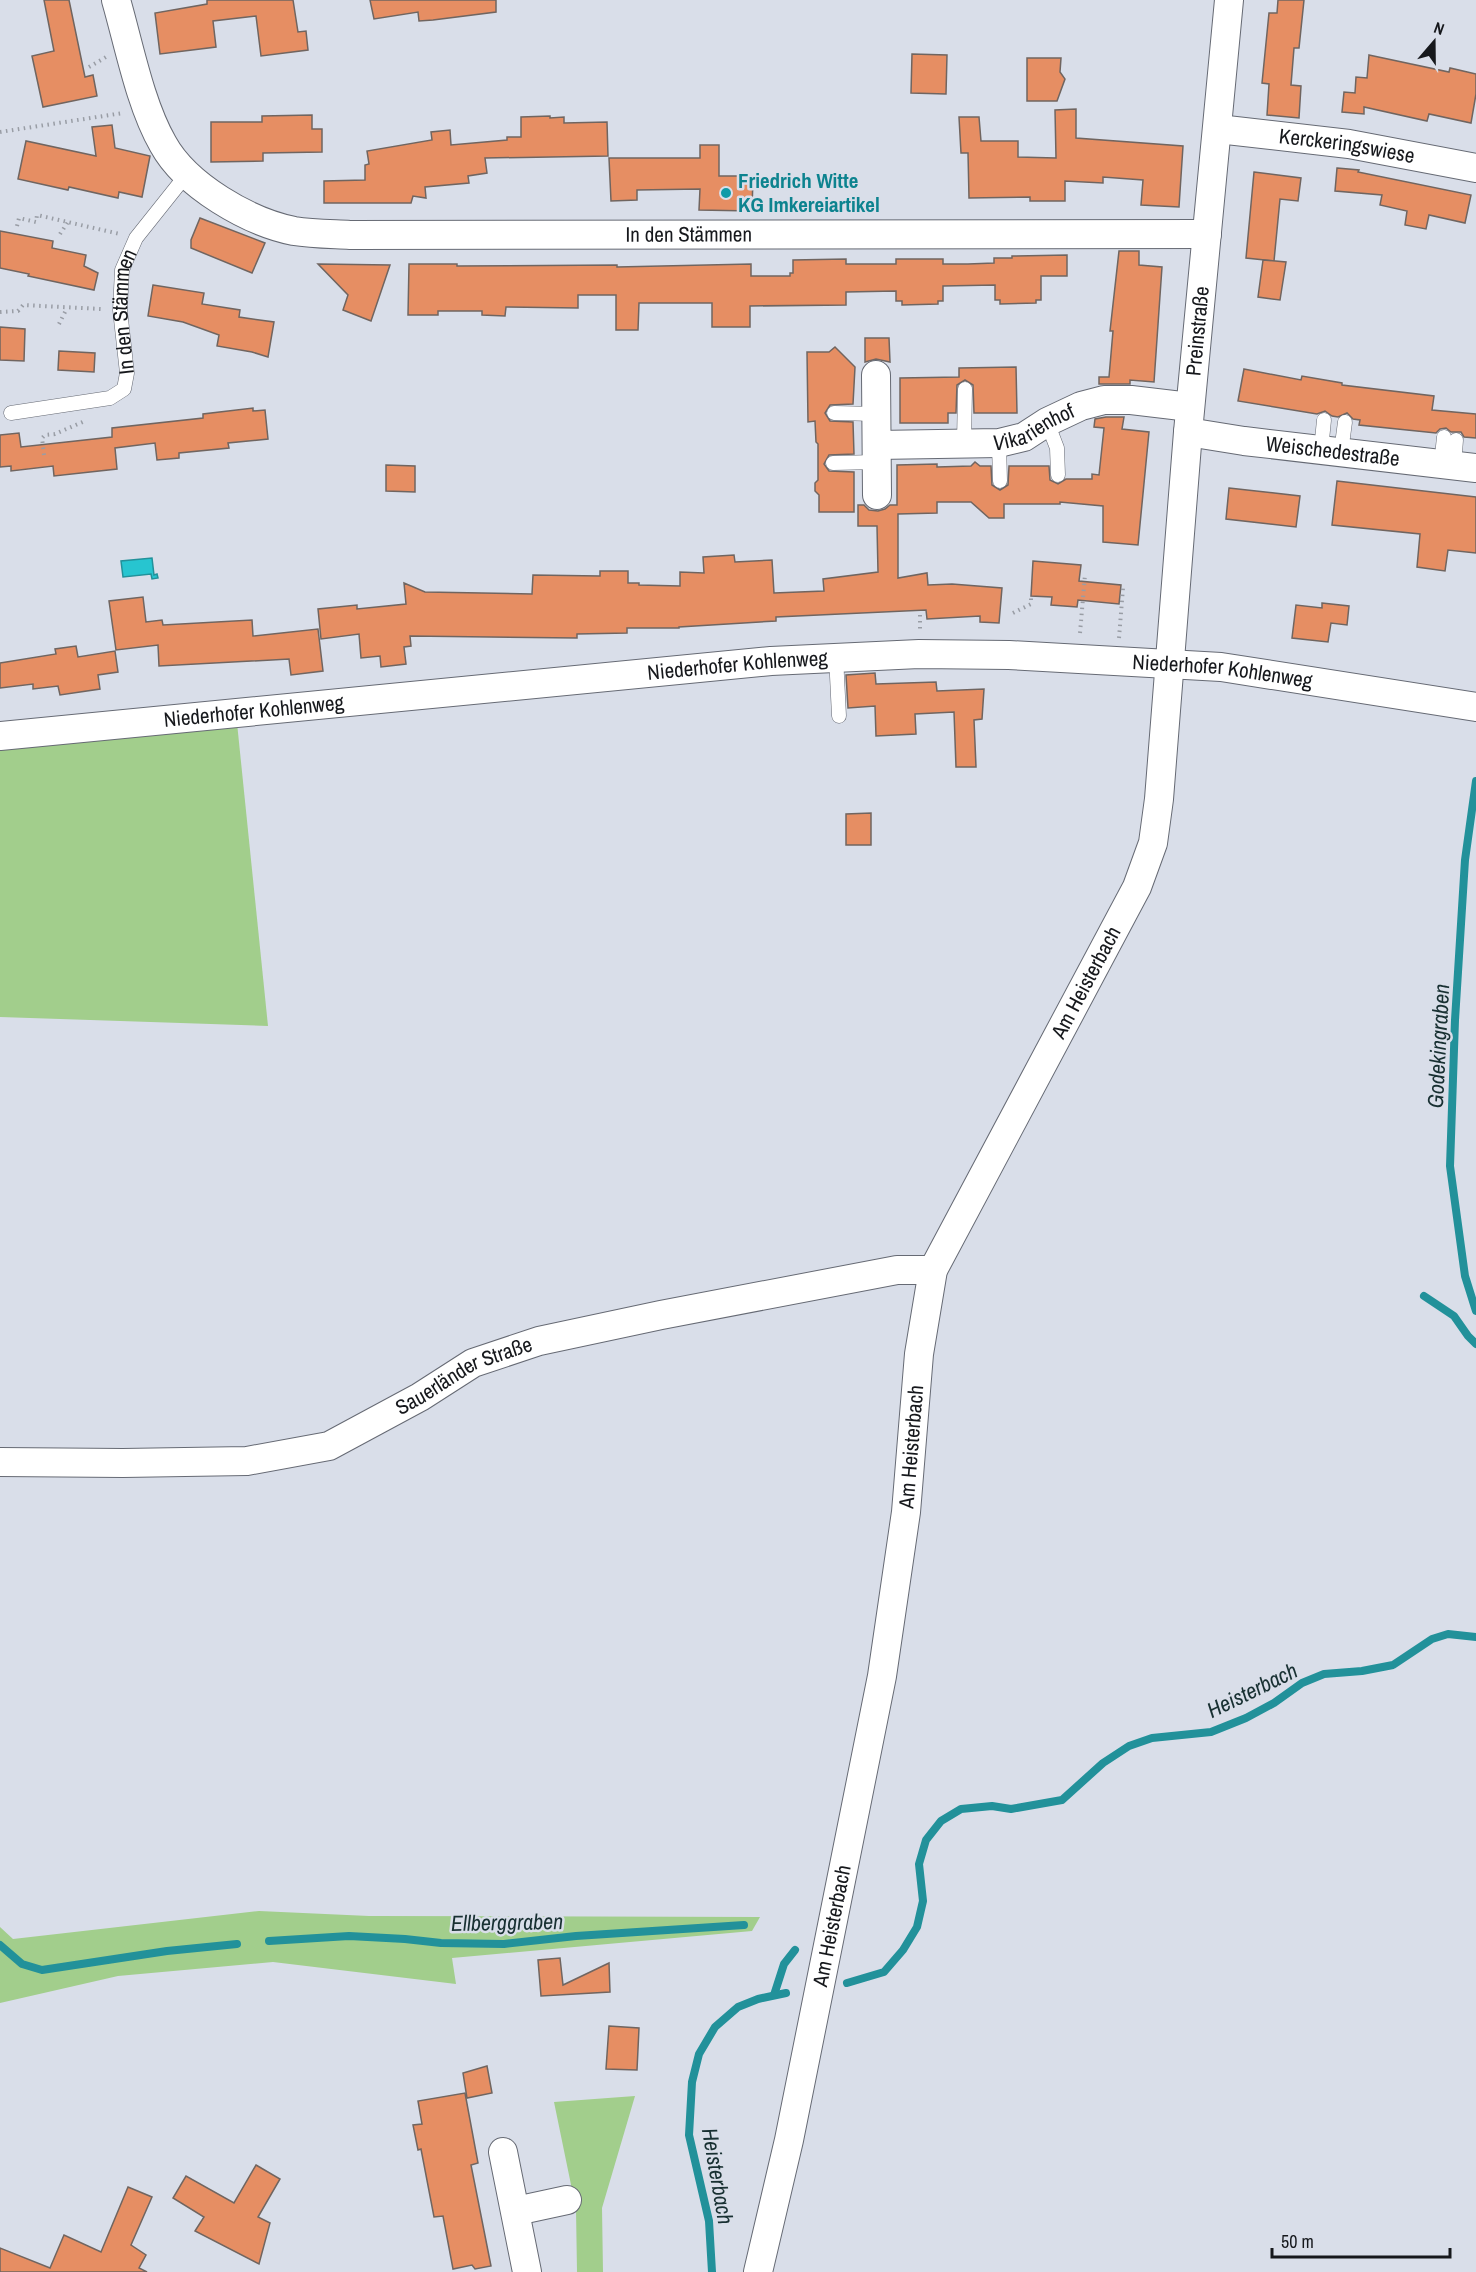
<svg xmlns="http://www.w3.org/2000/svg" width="1476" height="2272" font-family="'Archivo Narrow',sans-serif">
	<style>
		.green { fill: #a2ce8c }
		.water { fill: #27c5d0; stroke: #22919a; stroke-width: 1.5 }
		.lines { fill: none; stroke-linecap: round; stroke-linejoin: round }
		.stream { stroke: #22919a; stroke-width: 8 }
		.building { fill: #e68e63; stroke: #706560; stroke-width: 1.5 }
		.service-casing { stroke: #666a74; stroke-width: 15 }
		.minor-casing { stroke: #666a74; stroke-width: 30 }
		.path { stroke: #999da5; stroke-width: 4; stroke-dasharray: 1.5 4.5; stroke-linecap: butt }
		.service { stroke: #fff; stroke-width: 14 }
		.minor { stroke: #fff; stroke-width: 28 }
		.culture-dot { fill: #0f9aa8; stroke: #d9dee9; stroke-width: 2 }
		.labels { text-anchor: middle; stroke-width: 5; stroke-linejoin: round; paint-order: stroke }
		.street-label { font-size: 21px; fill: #16181c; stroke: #d9dee9 }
		.culture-label { font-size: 21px; font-weight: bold; fill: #0d838f; stroke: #d9dee9; text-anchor: start }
		.water-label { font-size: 22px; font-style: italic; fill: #183032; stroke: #d9dee9 }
	</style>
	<rect width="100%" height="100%" fill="#d9dee9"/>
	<g class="green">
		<polygon points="236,713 268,1026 0,1017 0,736"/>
		<polygon points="259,1911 369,1916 760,1917 752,1931 452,1958 456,1984 273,1962 118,1976 0,2003 0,1927 13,1939"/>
		<polygon points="635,2096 602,2208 603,2272 577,2272 576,2209 554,2102"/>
	</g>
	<polygon class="water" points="152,558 154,575 157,574 158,578 152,579 151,574 123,577 121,561"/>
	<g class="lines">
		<g class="stream">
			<polyline points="1476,781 1465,860 1455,1020 1450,1166 1465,1276 1476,1311"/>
			<polyline points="1424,1296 1454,1316 1468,1336 1476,1344"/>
			<polyline points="269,1941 349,1936 405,1939 441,1943 504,1944 576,1936 744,1925"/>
			<polyline points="0,1945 22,1964 42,1970 167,1951 237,1944"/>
			<polyline points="847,1983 884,1972 903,1950 917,1927 923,1901 919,1864 926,1840 941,1821 961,1809 992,1806 1011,1809 1062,1800 1103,1763 1129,1746 1152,1738 1211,1732 1246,1718 1274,1703 1302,1683 1324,1674 1362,1671 1393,1665 1432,1639 1448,1634 1476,1637"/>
			<polyline points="774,1995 784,1964 795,1950"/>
			<polyline points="712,2272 709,2221 689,2135 692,2082 699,2054 715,2027 738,2007 758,1999 786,1993"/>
		</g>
	</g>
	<g class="building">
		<polygon points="44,0 69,0 85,77 93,75 97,96 43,107 32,56 54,51"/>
		<polygon points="207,0 293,0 298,32 306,31 308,50 261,56 256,16 213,21 216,47 160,54 155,13 207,4"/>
		<polygon points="370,0 496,0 496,12 433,20 419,21 418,12 374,19"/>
		<polygon points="1278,0 1304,0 1299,48 1294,48 1291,85 1301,86 1299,118 1267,115 1269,84 1262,83 1269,13 1277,13"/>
		<polygon points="912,54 947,55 946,94 911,93"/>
		<polygon points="1369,55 1449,72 1450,68 1476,74 1476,94 1471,123 1429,114 1427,121 1364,107 1364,114 1342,112 1344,92 1355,93 1356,77 1367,78"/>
		<polygon points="1027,58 1061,58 1060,72 1065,79 1057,101 1027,101"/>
		<polygon points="1076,109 1076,138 1183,146 1179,207 1141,205 1143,180 1103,177 1103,183 1065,181 1065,201 1030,201 1030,197 969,198 968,153 961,153 959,117 979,117 981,141 1018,141 1018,157 1056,158 1055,110"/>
		<polygon points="312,115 312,129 322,129 322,152 263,153 263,161 211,162 211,122 262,122 262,116"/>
		<polygon points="550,116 550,118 564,117 564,123 607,122 608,156 485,158 487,173 468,176 469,183 425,187 426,198 413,196 411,203 324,203 324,181 365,180 365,165 369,164 367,151 432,140 431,132 450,130 451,145 507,140 507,137 521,137 521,117"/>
		<polygon points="112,125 115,148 150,156 142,197 119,192 118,198 69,187 68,190 18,179 26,141 96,156 92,127"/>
		<polygon points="700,145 719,145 719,176 753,176 752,211 699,210 700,189 637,190 637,200 611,201 609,158 700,158"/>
		<polygon points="1337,168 1359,170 1358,172 1471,195 1465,223 1429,215 1426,229 1405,225 1407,211 1380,205 1382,195 1335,191"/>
		<polygon points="1254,172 1301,178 1298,201 1280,199 1274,261 1246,258"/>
		<polygon points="200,218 265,243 252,273 191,248 191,240"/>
		<polygon points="0,231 53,241 52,248 86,255 84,266 98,273 94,290 28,276 29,274 0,268"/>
		<polygon points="1119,251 1139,251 1139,265 1162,267 1154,382 1130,380 1130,384 1099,384 1099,377 1109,377 1113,331 1110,331"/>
		<polygon points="1067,255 1067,276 1041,276 1041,300 1036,300 1036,303 1000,304 1000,300 995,300 995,285 943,286 943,301 938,301 938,304 902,305 902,301 896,301 896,291 846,292 846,305 750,306 750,327 712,327 712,303 639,303 638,330 616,330 616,295 578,295 578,308 506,307 505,316 482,315 482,311 438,311 438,315 408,315 409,264 457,264 457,266 617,265 617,267 751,264 751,276 790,276 790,273 793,273 793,260 846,259 846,264 896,264 896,259 943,259 943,264 968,264 994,263 994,258 1012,258 1012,256"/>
		<polygon points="1263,260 1286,262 1280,300 1258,297"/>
		<polygon points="318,264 390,265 371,321 343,310 348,295"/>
		<polygon points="153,285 204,293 202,304 240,310 239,317 274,322 268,357 252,352 217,346 219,335 183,322 148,316"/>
		<polygon points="0,327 25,329 24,361 0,360"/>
		<polygon points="865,338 889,338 890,362 876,359 865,362"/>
		<polygon points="835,347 855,367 853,404 830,405 825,413 830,421 853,422 854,454 829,455 824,464 829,471 854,472 854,512 819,512 819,495 815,491 815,483 818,480 818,444 816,442 815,421 808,422 807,352 829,352"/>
		<polygon points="59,351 95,353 94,372 58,370"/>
		<polygon points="1016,367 1017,413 974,413 973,385 965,380 957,385 956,413 948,413 948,423 900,423 900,378 959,377 959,368"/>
		<polygon points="1244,369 1301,380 1302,376 1342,383 1342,385 1434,396 1432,410 1476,414 1476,438 1464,437 1461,432 1451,432 1446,428 1440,429 1436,433 1359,425 1360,420 1353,419 1347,413 1338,417 1332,416 1325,411 1317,414 1238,401"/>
		<polygon points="253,408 253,411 265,410 268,439 228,443 229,448 179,453 179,458 157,460 155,443 115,448 117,469 54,476 53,466 11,471 11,466 0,467 0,435 19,433 21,447 112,437 112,428 203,418 203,414"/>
		<polygon points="1106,417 1124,417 1122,429 1149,432 1138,545 1103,542 1103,506 1060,502 1060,504 1004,504 1004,518 989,518 971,502 937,502 937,513 898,514 898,578 927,573 928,585 952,584 1002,588 999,623 980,622 980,616 927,619 926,610 776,617 776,621 679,627 679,628 627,628 627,633 577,634 577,638 410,636 411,646 404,647 406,664 381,667 380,656 361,658 359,634 321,639 318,609 357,605 357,609 406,604 404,583 425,592 532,594 533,575 600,576 600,571 628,571 628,583 639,583 639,585 680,586 680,572 704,573 703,557 734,555 735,562 772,560 774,593 824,591 823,579 878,572 877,526 858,526 858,505 864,505 869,510 878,511 885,509 890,505 897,505 897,465 937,464 937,467 971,466 975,462 980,466 991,466 992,485 1000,490 1008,485 1009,466 1049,466 1050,480 1058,484 1066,479 1092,479 1092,474 1099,475 1104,428 1094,427 1095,419"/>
		<polygon points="386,465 415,466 415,492 386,491"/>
		<polygon points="1337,481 1476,497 1476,553 1448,550 1445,571 1417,567 1420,534 1332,525"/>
		<polygon points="1229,488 1300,496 1296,527 1226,519"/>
		<polygon points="1033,561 1081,565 1079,581 1121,585 1119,604 1078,600 1077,607 1051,605 1052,597 1031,596"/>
		<polygon points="143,597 146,622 162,620 163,625 252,620 253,636 318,629 323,671 291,675 289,659 159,666 158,645 116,650 109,601"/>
		<polygon points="1322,603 1349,606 1347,625 1331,623 1328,642 1292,638 1296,605 1322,608"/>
		<polygon points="76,646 78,657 115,651 118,672 98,675 100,689 60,695 58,686 33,689 33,684 0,688 0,663 56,654 55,649"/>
		<polygon points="875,673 876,684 936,682 937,691 984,689 982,719 974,720 976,767 956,767 954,712 915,714 916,734 876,736 875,706 848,708 846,675"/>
		<polygon points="871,813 871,845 846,845 846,814"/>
		<polygon points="560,1958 563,1985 609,1963 610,1992 541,1996 538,1960"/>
		<polygon points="609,2026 639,2028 637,2070 606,2069"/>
		<polygon points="487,2066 492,2093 467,2098 463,2073"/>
		<polygon points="465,2093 478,2163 471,2165 491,2266 475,2269 472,2265 453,2269 443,2216 434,2217 421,2149 418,2150 413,2125 422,2124 418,2101"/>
		<polygon points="256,2165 280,2179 258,2217 270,2223 259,2264 195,2231 204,2217 173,2198 186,2176 234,2203"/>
		<polygon points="128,2187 152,2197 131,2245 146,2255 139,2268 147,2272 0,2272 0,2248 50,2268 64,2235 101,2252"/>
	</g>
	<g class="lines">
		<defs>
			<g id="service">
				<path id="s1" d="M11,413L110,398L124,389L127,373L120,310L122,270L136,238L187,174"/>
				<polyline points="834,413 876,414"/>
				<polyline points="1047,422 1057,448 1058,475"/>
				<polyline points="964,443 965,389"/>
				<polyline points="999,443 1000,481"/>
				<polyline points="1321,450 1324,420"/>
				<polyline points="1341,452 1345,422"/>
				<polyline points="833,463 877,462"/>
				<polyline points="1441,465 1444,437"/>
				<polyline points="1454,466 1456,440"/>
				<polyline points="836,656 839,716"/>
			</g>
			<g id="minor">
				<path id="s2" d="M116,0C129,45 140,104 163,144C186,186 249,222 294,231C312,234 332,234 350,235L1207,234"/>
				<path id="s3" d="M1218,129L1349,144L1476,168"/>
				<polyline points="876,375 877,495"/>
				<path id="s4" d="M1188,432L1244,441L1476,468"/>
				<path id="s5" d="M877,445L999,443L1024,437L1047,422L1081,406L1104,400H1131L1190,407"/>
				<path id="s6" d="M0,736L771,661L919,654L1009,655L1221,667L1476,707"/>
				<path id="s7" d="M0,1462L123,1463L247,1461L329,1446L420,1397L473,1363L539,1341L661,1315L897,1270H933"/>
				<polyline points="503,2152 527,2272"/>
				<polyline points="516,2211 567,2200"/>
				<path id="s8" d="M758,2272L789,2140L882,1676L906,1512L919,1354L933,1270L1137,887L1153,843L1159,799L1188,432L1229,0"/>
			</g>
		</defs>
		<use href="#service" class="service-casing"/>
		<use href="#minor" class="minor-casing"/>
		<g class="path">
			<polyline points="89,67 106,57"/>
			<polyline points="0,132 123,113"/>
			<polyline points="17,226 19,218 36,222 37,215 120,234"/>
			<polyline points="60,234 68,222"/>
			<polyline points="0,312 18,311 23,305 101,309"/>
			<polyline points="59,324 67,308"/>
			<polyline points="44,455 42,438 45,435 55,434 85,421"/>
			<polyline points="1013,613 1031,604 1031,597"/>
			<polyline points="920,615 920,629"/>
			<polyline points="1080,633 1085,575"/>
			<polyline points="1119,638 1123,588"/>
		</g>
		<use href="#service" class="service"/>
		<use href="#minor" class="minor"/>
	</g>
	<circle class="culture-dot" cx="726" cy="193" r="6"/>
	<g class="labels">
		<g class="street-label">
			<text dy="7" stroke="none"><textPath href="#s3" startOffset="130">Kerckeringswiese</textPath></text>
			<text dy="7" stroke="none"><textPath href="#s2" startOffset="708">In den Stämmen</textPath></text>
			<text dy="7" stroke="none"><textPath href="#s1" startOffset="195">In den Stämmen</textPath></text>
			<text dy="7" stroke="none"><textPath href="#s8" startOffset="2013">Preinstraße</textPath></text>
			<text dy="7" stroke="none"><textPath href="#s5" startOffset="160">Vikarienhof</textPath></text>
			<text dy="7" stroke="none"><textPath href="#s4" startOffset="146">Weischedestraße</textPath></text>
			<text dy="7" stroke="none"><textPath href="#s6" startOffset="741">Niederhofer Kohlenweg</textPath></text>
			<text dy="7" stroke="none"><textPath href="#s6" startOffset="1227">Niederhofer Kohlenweg</textPath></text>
			<text dy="7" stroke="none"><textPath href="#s6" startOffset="255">Niederhofer Kohlenweg</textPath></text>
			<text dy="7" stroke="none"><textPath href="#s8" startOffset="1344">Am Heisterbach</textPath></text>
			<text dy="7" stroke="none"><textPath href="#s7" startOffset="483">Sauerländer Straße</textPath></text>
			<text dy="7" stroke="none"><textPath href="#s8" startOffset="840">Am Heisterbach</textPath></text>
			<text dy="7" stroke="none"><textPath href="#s8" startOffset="354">Am Heisterbach</textPath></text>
		</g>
		<g class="culture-label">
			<text x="738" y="188">Friedrich Witte<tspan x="738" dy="24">KG Imkereiartikel</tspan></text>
		</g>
		<g class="water-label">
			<text transform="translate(1438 1046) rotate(-87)" y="8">Godekingraben</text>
			<text transform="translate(1252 1690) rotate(-26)" y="8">Heisterbach</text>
			<text transform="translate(507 1922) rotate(-1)" y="8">Ellberggraben</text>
			<text transform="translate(718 2176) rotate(80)" y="8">Heisterbach</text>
		</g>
	</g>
	<g transform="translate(1434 42) rotate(20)" stroke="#d9dee9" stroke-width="4.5" paint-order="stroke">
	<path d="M0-4.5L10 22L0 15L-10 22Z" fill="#16181c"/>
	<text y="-9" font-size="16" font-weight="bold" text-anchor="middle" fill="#16181c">N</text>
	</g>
	<path d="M1272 2248v9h178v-9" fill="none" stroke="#16181c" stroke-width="3"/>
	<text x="1281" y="2248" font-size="18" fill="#16181c" stroke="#d9dee9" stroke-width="4.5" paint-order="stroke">50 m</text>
</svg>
